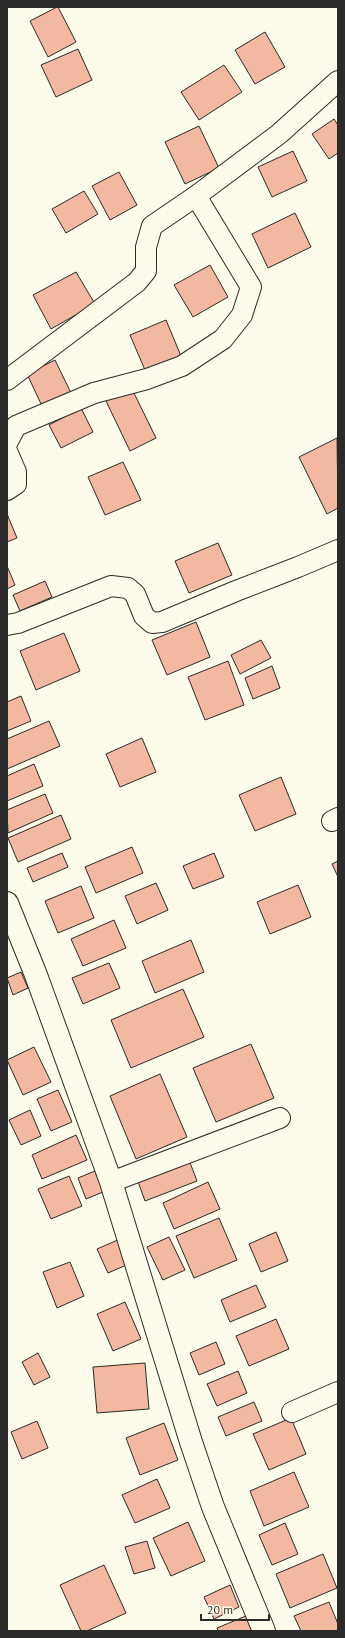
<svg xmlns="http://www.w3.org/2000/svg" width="345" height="1638" font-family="'PT Sans',sans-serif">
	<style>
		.building { fill: #f2b8a0; stroke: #2b2b2b }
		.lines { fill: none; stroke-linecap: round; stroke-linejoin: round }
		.street-casing { stroke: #2b2b2b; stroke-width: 22 }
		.secondary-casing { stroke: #2b2b2b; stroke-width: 24 }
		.street { stroke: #fdfbea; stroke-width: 20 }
		.secondary { stroke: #fdfbea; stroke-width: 22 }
	</style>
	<rect width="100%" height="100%" fill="#fdfbea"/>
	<g class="building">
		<polygon points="57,7 58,7 76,42 48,57 30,21"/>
		<polygon points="265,32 285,67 255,84 235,50"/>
		<polygon points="78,49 92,80 56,97 41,65"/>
		<polygon points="224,65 242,92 199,120 181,92"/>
		<polygon points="334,119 338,125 338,153 329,159 312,134"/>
		<polygon points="199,126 219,168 185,184 165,142"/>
		<polygon points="293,151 307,181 272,197 258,167"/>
		<polygon points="119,172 137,205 110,220 92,186"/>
		<polygon points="84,191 98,214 66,233 52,209"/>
		<polygon points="295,213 311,247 268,268 252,234"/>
		<polygon points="210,265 228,297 193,317 174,285"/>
		<polygon points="76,272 95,304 51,329 33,295"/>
		<polygon points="166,320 181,356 145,370 130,335"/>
		<polygon points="55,360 71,393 42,406 27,374"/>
		<polygon points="132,389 156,438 130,451 106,401"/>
		<polygon points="81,408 93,432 61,448 49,425"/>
		<polygon points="337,438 338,508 327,514 299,457"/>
		<polygon points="123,462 141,500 105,515 88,477"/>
		<polygon points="7,514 17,538 7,542"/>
		<polygon points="218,543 232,575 189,593 175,561"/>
		<polygon points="7,566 15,585 7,589"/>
		<polygon points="45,581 52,597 20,611 13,595"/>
		<polygon points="196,622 210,657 167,675 152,640"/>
		<polygon points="64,633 80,671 36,690 20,651"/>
		<polygon points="261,640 271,658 240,674 231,655"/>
		<polygon points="228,661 244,705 205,720 188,677"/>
		<polygon points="272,666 280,688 253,699 245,678"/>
		<polygon points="21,696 31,721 7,731 7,702"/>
		<polygon points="49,721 60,746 7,769 7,739"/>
		<polygon points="142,738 156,772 120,787 106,754"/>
		<polygon points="34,764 43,786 7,801 7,776"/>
		<polygon points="281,777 296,814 255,831 239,795"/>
		<polygon points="45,794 53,813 8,833 7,810"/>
		<polygon points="61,815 71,839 18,862 8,838"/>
		<polygon points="132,847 143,873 96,893 85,867"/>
		<polygon points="62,853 68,867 33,882 27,868"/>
		<polygon points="214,853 224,877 193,889 183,866"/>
		<polygon points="338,861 338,877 332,864"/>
		<polygon points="156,883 168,910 137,924 125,896"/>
		<polygon points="298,885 311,917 270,934 257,902"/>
		<polygon points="81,886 94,918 58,933 45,901"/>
		<polygon points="114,920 126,948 83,966 71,939"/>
		<polygon points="191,940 204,972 155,993 142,961"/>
		<polygon points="109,963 120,988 83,1004 72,978"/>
		<polygon points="21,972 28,988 13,995 7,978"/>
		<polygon points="183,989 204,1037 131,1068 111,1020"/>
		<polygon points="251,1044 274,1098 216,1122 193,1068"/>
		<polygon points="34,1047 51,1082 23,1095 7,1060"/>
		<polygon points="160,1074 187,1137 136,1159 110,1096"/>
		<polygon points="58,1090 72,1122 51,1131 37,1099"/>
		<polygon points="30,1110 41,1136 21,1145 9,1120"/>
		<polygon points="76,1135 87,1160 42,1179 32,1155"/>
		<polygon points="189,1160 197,1181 145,1201 137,1179"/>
		<polygon points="95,1171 103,1192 86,1199 78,1178"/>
		<polygon points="69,1176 82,1206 51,1219 38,1189"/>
		<polygon points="208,1182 220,1209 174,1229 163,1203"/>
		<polygon points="219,1218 237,1260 194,1278 176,1236"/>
		<polygon points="276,1232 288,1261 261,1272 249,1244"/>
		<polygon points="169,1237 185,1270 163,1280 147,1247"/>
		<polygon points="120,1239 131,1263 108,1273 97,1249"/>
		<polygon points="70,1262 84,1296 57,1308 43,1272"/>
		<polygon points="256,1285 266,1307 230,1322 221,1300"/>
		<polygon points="125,1302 141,1339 113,1351 97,1314"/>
		<polygon points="276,1319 289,1349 249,1366 236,1336"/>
		<polygon points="216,1342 225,1364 199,1375 190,1353"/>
		<polygon points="38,1353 50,1377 34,1385 22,1362"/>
		<polygon points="145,1363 149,1409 97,1413 93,1367"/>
		<polygon points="238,1371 247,1393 217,1406 207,1384"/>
		<polygon points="254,1402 262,1421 226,1436 218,1417"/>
		<polygon points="291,1418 306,1454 269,1470 253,1434"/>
		<polygon points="37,1421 48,1448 22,1459 11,1432"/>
		<polygon points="164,1423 178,1460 140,1475 126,1438"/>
		<polygon points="294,1472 309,1507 264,1526 250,1491"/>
		<polygon points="157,1479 170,1508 135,1523 122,1495"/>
		<polygon points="188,1522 205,1561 171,1576 153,1538"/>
		<polygon points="285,1523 298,1554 272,1565 259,1535"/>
		<polygon points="147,1541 155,1568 134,1574 125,1547"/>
		<polygon points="323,1554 337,1588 290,1608 276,1574"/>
		<polygon points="104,1565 126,1613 87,1631 81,1631 60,1585"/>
		<polygon points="230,1585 239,1607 214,1619 204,1597"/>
		<polygon points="329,1602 338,1624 338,1631 301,1631 294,1616"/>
		<polygon points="246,1616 252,1631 218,1631 217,1628"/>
	</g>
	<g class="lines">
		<defs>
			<g id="street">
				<polyline points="7,380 137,282 146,271 146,247 152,226 196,196"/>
				<polyline points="7,443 16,426 94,393 147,379 182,366 223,339 242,315 251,287 196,196 279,134 338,81"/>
				<polyline points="7,451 16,472 16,484 7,490"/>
				<polyline points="7,625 18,623 111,586 128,588 135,594 144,616 152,623 162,622 236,591 298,567 338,550"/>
				<polyline points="332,821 338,818"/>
				<polyline points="111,1182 280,1118"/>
				<polyline points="292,1412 338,1392"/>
			</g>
			<polyline id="secondary" points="7,903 36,975 111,1182 191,1442 213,1507 264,1631"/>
		</defs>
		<use href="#street" class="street-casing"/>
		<use href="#secondary" class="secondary-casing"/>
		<use href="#street" class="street"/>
		<use href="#secondary" class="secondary"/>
	</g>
	<rect width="345" height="1638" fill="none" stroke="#2b2b2b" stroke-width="16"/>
	<path d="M201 1614v6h68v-6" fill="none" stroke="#2b2b2b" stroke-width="2"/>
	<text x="207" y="1614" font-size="12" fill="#2b2b2b" stroke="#fdfbea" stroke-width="3" paint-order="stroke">20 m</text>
</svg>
